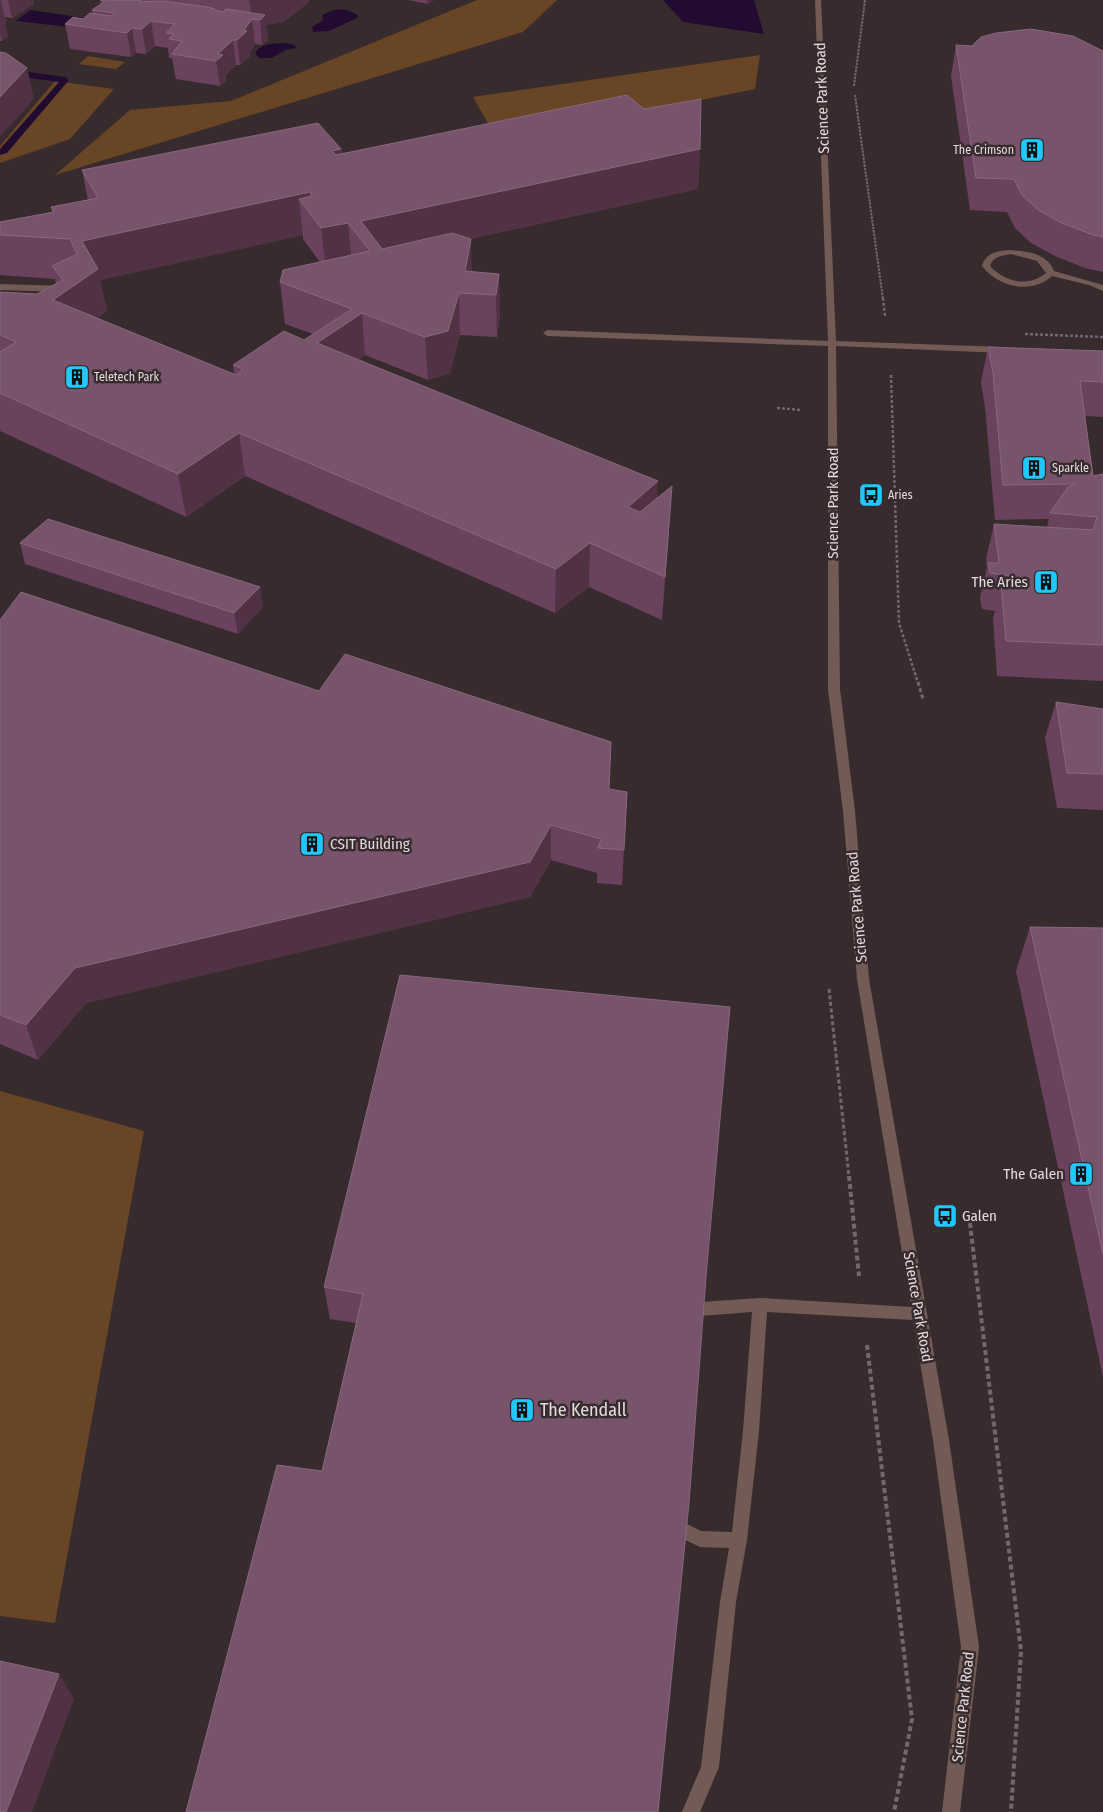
<svg xmlns="http://www.w3.org/2000/svg" width="1103" height="1812" font-family="'Fira Sans Condensed',sans-serif">
	<style>
		.green { fill: #684525 }
		.water { fill: #220b31 }
		.lines { fill: none; stroke-linecap: round; stroke-linejoin: round }
		.stream { fill: #220b31; fill-rule: evenodd }
		.path-far3 { stroke: #73676a; stroke-width: 2; stroke-dasharray: 2.5 1; stroke-linecap: butt }
		.path-far2 { stroke: #73676a; stroke-width: 2.5; stroke-dasharray: 3 2; stroke-linecap: butt }
		.path-far1 { stroke: #73676a; stroke-width: 3; stroke-dasharray: 4 2.5; stroke-linecap: butt }
		.path { stroke: #73676a; stroke-width: 4; stroke-dasharray: 5 3; stroke-linecap: butt }
		.minor { fill: #735b55; fill-rule: evenodd }
		.wall { fill: #6a425e; fill-rule: evenodd }
		.shaded-wall { fill: #513245 }
		.building { fill: #77536c; stroke: #88687d; fill-rule: evenodd }
		.labels { text-anchor: middle; stroke-width: 5; stroke-linejoin: round; paint-order: stroke }
		.far-poi-label { font-size: 12px; fill: #e2d9db; stroke: #382b2e; text-anchor: start }
		.street-label { font-size: 15px; fill: #e2d9db; stroke: #382b2e }
		.poi-label { font-size: 15px; fill: #e2d9db; stroke: #382b2e; text-anchor: end }
		.near-poi-label { font-size: 18px; fill: #e2d9db; stroke: #382b2e; text-anchor: start }
	</style>
	<rect width="100%" height="100%" fill="#382b2e"/>
	<g class="green">
		<polygon points="477,0 557,0 523,32 55,175 130,110 231,101"/>
		<polygon points="760,55 755,89 498,141 473,97"/>
		<polygon points="88,56 125,62 116,69 79,64"/>
		<polygon points="55,81 114,89 70,139 0,163 0,146"/>
		<polygon points="0,1091 144,1131 55,1623 0,1616"/>
	</g>
	<g class="water">
		<polygon points="663,0 754,0 764,34 683,22"/>
		<polygon points="337,9 347,10 358,15 357,18 329,31 313,32 312,27 323,20 322,15"/>
		<polygon points="30,10 107,21 96,30 16,21"/>
		<path d="M286,43L295,45L296,48L286,50L271,58H259L255,53C262,42 275,44 286,43Z"/>
	</g>
	<g class="lines">
		<polygon class="stream" points="0,68 65,77 69,80 7,153 0,155 0,149 59,82 0,74"/>
		<g class="path-far3">
			<polyline points="854,86 865,0"/>
			<polyline points="855,95 883,299"/>
		</g>
		<g class="path-far2">
			<polyline points="883,298 885,316"/>
			<polyline points="1025,334 1103,337"/>
			<polyline points="891,375 899,623 918,683"/>
			<polyline points="777,408 801,410"/>
		</g>
		<g class="path-far1">
			<polyline points="918,682 923,699"/>
			<polyline points="829,989 849,1177"/>
		</g>
		<g class="path">
			<polyline points="849,1176 859,1276"/>
			<polyline points="969,1215 1021,1651 1011,1812"/>
			<polyline points="867,1345 912,1719 894,1812"/>
		</g>
		<g class="minor">
			<polygon points="815,0 821,0 836,341 1003,347 1007,350 1003,353 836,346 840,689 855,811 869,979 949,1440 979,1647 960,1812 942,1812 961,1647 933,1440 913,1320 767,1312 759,1431 747,1540 736,1602 719,1767 700,1812 682,1812 701,1767 720,1602 729,1548 700,1547 679,1537 677,1531 679,1525 685,1523 701,1531 732,1532 743,1431 752,1312 701,1316 696,1314 693,1309 696,1304 701,1302 760,1298 911,1307 857,979 843,811 828,689 828,346 547,336 543,333 547,330 828,341"/>
			<path d="M1011,250C1028,252 1047,253 1054,271L1103,285V291L1089,285L1052,276C1031,295 998,287 982,266C986,252 998,251 1011,250ZM1011,254L1037,261L1046,273C1028,288 1005,282 990,266C993,256 1002,256 1011,254Z"/>
			<polygon points="0,284 65,286 69,289 65,292 0,290"/>
		</g>
	</g>
	<g class="wall">
		<polygon points="0,0 33,0 34,4 12,18 5,17 6,23 5,24 8,36 2,41 0,41"/>
		<polygon points="100,0 309,0 309,2 283,22 266,25 268,40 262,45 255,44 250,52 250,56 240,65 236,65 226,75 226,80 220,86 176,79 173,64 172,58 169,58 168,48 155,46 146,54 136,53 131,57 70,49 65,24 83,19 92,13 92,10 101,4"/>
		<polygon points="408,0 434,0 428,4"/>
		<polygon points="956,45 1103,51 1103,272 1085,268 1055,256 1031,243 1015,228 1007,212 970,210 951,76"/>
		<path d="M644,109L700,149L698,189L469,239L472,272L499,274L500,315L497,337L460,335L450,373L428,380L365,355L358,360L657,498L669,530L662,620L589,587L555,613L245,476L186,517L0,431V292L37,294L56,284L55,279L0,275V222L52,212L51,207L88,200L82,170L341,149L342,153ZM303,235V239L320,262L280,282L285,324L313,334L304,340L233,365L234,374L97,318L107,311L100,280Z"/>
		<polygon points="988,347 1103,351 1103,417 1085,416 1093,476 1103,474 1103,681 997,676 993,619 995,611 982,609 980,598 987,567 986,559 994,524 1047,527 1049,519 995,520 985,407 981,382"/>
		<polygon points="20,543 260,587 263,607 238,634 25,564"/>
		<polygon points="0,620 609,789 627,792 622,885 597,883 597,873 551,860 530,897 86,1003 38,1060 0,1044"/>
		<polygon points="1056,702 1103,709 1103,810 1057,808 1045,738"/>
		<polygon points="1030,927 1103,928 1103,1377 1016,971"/>
		<polygon points="730,1007 322,1471 356,1323 330,1319 324,1287"/>
	</g>
	<g class="shaded-wall">
		<polygon points="0,0 1,0 6,23 5,24 8,36 2,41 0,33"/>
		<polygon points="8,0 33,0 34,4 12,18"/>
		<polygon points="249,0 309,0 309,2 283,22 266,25 268,40 262,45 260,20 252,19 255,44 250,52 250,56 240,65 237,40 252,20"/>
		<polygon points="427,0 434,0 428,4"/>
		<polygon points="151,21 155,46 146,54 142,29"/>
		<polygon points="132,28 136,53 131,57 127,33"/>
		<polygon points="233,40 236,65 226,75 226,80 220,86 216,61 218,54"/>
		<polygon points="27,68 34,99 0,137 0,97"/>
		<polygon points="341,149 345,189 332,151"/>
		<polygon points="700,149 698,189 371,260 370,251 361,221"/>
		<polygon points="310,192 312,216 299,199 303,235 100,280 107,311 63,342 53,300 89,275 82,241"/>
		<polygon points="348,223 352,264 326,269 321,228"/>
		<polygon points="471,239 472,281 465,271"/>
		<polygon points="499,274 500,315 497,337 496,295"/>
		<polygon points="459,293 460,335 450,373 428,380 425,337"/>
		<polygon points="362,313 365,355 322,386 317,343"/>
		<polygon points="239,433 245,476 186,517 178,474"/>
		<polygon points="658,481 656,525 628,507"/>
		<polygon points="672,486 669,530 662,620 665,577"/>
		<polygon points="590,543 589,587 555,613 556,569"/>
		<polygon points="260,587 263,607 238,634 234,613"/>
		<polygon points="551,825 551,860 530,897 86,1003 38,1060 26,1025 75,968"/>
		<polygon points="59,1674 74,1699 32,1812 6,1812"/>
	</g>
	<g class="building">
		<polygon points="101,0 141,0 139,2 163,1 207,7 215,9 214,10 223,12 226,9 265,15 260,20 252,19 244,30 247,31 237,40 233,40 218,54 223,55 216,61 172,54 182,41 169,39 174,34 166,33 175,24 151,21 142,29 132,28 127,33 65,24 73,17 83,19 90,13 112,16 115,13 92,10 105,1"/>
		<polygon points="1031,29 1073,36 1103,51 1103,237 1093,235 1062,223 1038,210 1022,195 1014,179 976,178 956,45 972,46 981,37 996,33"/>
		<polygon points="0,52 6,53 27,68 0,97"/>
		<path d="M627,95L644,109L701,99L700,149L361,221L382,249L452,233L471,239L465,271L499,274L496,295L459,293L448,331L425,337L362,313L317,343L658,481L628,507L640,512L672,486L665,577L590,543L556,569L239,433L178,474L0,393V352L16,342L0,335V292L37,294L63,280L52,266L77,254L70,239L0,235V222L54,212L51,207L98,198L82,170L318,123L341,149L332,151L336,155ZM310,192L312,196L299,199L321,228L348,223L370,251L283,270L280,282L352,309L304,340L284,331L233,365L243,369L236,375L53,300L98,269L82,241Z"/>
		<polygon points="988,347 1103,351 1103,382 1080,381 1093,476 1103,474 1103,645 1006,641 1001,584 1012,585 1011,576 990,573 988,563 999,563 994,524 1093,530 1097,517 1050,513 1068,487 1076,484 1003,485 993,373"/>
		<polygon points="48,519 260,587 234,613 20,543"/>
		<polygon points="21,592 319,691 345,654 611,742 609,789 627,792 624,850 598,848 601,839 551,825 530,862 75,968 26,1025 0,1015 0,620"/>
		<polygon points="1056,702 1103,709 1103,774 1067,773"/>
		<polygon points="1030,927 1103,928 1103,1254"/>
		<polygon points="400,975 730,1007 706,1277 689,1503 658,1812 186,1812 277,1465 322,1471 363,1294 324,1287"/>
		<polygon points="0,1661 59,1674 6,1812 0,1812"/>
	</g>
	<defs>
		<symbol id="building-square" viewBox="-11 -11 22 22"><rect x="-9" y="-9" width="18" height="18" rx="4" fill="#20c9fd" stroke="#382b2e"/><path d="M-4-6H4V6H1V3H-1V6H-4ZM-2.5-4.3h1.7v1.8h-1.7ZM.8-4.3h1.7v1.8H.8ZM-2.5-1h1.7V.8h-1.7ZM.8-1h1.7V.8H.8Z" fill="#111"/></symbol>
		<symbol id="bus-square" viewBox="-11 -11 22 22"><rect x="-9" y="-9" width="18" height="18" rx="4" fill="#20c9fd" stroke="#382b2e"/><path d="M-5-6H5V4H4V6H2V4H-2V6H-4V4H-5ZM-3.5-4V0h7V-4ZM-3.5 1.2v1.5H-2V1.2ZM2 1.2v1.5H3.5V1.2Z" fill="#111"/></symbol>
	</defs>
	<g fill-rule="evenodd">
		<use href="#building-square" x="1018" y="136" width="28" height="28"/>
		<use href="#building-square" x="63" y="363" width="28" height="28"/>
		<use href="#building-square" x="1020" y="454" width="28" height="28"/>
		<use href="#bus-square" x="857" y="481" width="28" height="28"/>
		<use href="#building-square" x="1032" y="568" width="28" height="28"/>
		<use href="#building-square" x="298" y="830" width="28" height="28"/>
		<use href="#building-square" x="1067" y="1160" width="28" height="28"/>
		<use href="#bus-square" x="931" y="1202" width="28" height="28"/>
		<use href="#building-square" x="508" y="1396" width="28" height="28"/>
	</g>
	<g class="labels">
		<g class="far-poi-label">
			<text x="1014" y="154" text-anchor="end">The Crimson</text>
			<text x="94" y="381">Teletech Park</text>
			<text x="1052" y="472">Sparkle</text>
			<text x="888" y="499">Aries</text>
		</g>
		<g class="street-label">
			<text transform="translate(822 98) rotate(-92)" y="5">Science Park Road</text>
			<text transform="translate(833 503) rotate(-90)" y="5">Science Park Road</text>
			<text transform="translate(857 907) rotate(-95)" y="5">Science Park Road</text>
			<text transform="translate(918 1307) rotate(80)" y="5">Science Park Road</text>
			<text transform="translate(963 1707) rotate(-84)" y="5">Science Park Road</text>
		</g>
		<g class="poi-label">
			<text x="1028" y="587">The Aries</text>
			<text x="330" y="849" text-anchor="start">CSIT Building</text>
			<text x="1064" y="1179">The Galen</text>
			<text x="962" y="1221" text-anchor="start">Galen</text>
		</g>
		<g class="near-poi-label">
			<text x="540" y="1416">The Kendall</text>
		</g>
	</g>
</svg>
